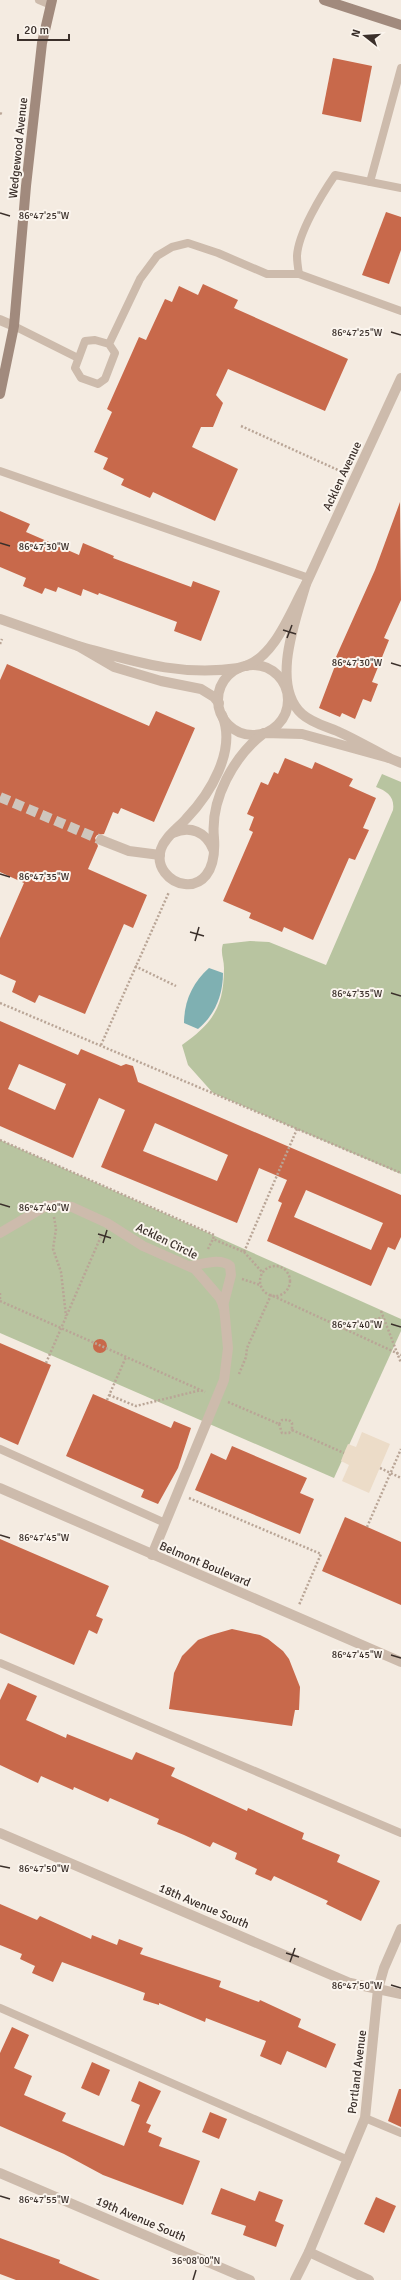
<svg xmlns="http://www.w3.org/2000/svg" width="401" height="2280" font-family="Signika,sans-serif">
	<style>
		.green { fill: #b8c4a0 }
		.plaza { fill: #ecdcc8 }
		.water { fill: #7fb0b2 }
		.building { fill: #c8694b; fill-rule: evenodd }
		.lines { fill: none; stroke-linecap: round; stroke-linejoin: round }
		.minor-tunnel { stroke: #cfc6bd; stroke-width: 10; stroke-dasharray: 10 5; stroke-linecap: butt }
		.path { stroke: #b9a596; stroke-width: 2.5; stroke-dasharray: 2 2; stroke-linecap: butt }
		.service { stroke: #cdbbac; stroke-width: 8 }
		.minor { stroke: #cdbbac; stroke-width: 10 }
		.tertiary { stroke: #cdbbac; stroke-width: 10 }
		.secondary { stroke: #a18a7d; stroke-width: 10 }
		.ticks { fill: none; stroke: #3b302b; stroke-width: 1.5 }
		.labels { text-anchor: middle; stroke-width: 4; stroke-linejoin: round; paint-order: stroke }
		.street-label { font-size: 12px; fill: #3b302b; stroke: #fbf5ee }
		.ticks-label { font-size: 10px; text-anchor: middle; fill: #3b302b; stroke: #fbf5ee; stroke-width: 4; stroke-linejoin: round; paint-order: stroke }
	</style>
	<rect width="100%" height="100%" fill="#f4ebe1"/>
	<g class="green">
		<path d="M382,774L401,782V1174L213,1093L188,1065L182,1045C213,1023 224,1007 224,968C224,959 220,953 223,944L250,941L269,942L326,965L393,810C395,797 387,791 376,787Z"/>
		<polygon points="0,1140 401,1319 401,1331 334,1478 0,1333"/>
	</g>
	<polygon class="plaza" points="362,1432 390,1444 369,1493 342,1481 349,1465 341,1461 344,1453 348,1444 356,1447"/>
	<path class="water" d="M209,968L223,973C223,995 215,1015 198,1029L184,1023C184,1001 193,982 209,968Z"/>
	<g class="building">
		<polygon points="333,58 372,66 361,122 322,114"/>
		<polygon points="386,212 401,217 401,250 389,284 362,275"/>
		<polygon points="203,284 238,300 234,308 348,359 325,411 228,369 216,395 223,403 213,427 201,427 192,447 238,469 215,521 153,492 150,498 121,485 124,479 103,469 108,458 94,452 112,412 107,409 139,337 146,340 165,299 172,302 179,286 198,295"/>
		<polygon points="400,502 401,600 384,638 389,640 372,682 378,684 371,702 363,699 355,719 342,713 340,717 319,708 338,658 336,657 375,570"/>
		<polygon points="0,511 30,524 26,532 79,555 83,543 114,556 113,558 191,587 193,581 220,591 201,641 174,631 177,622 99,593 98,595 83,589 81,596 58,587 56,592 45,588 42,594 23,586 26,578 0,567"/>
		<polygon points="7,664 149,726 156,711 195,728 154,822 121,808 118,814 113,812 104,834 97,835 95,838 98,846 88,869 147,895 133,928 124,924 85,1014 39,995 35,1003 12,992 16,981 0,974 0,938 24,883 0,872 0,680"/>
		<polygon points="285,758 312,769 315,762 353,779 349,786 376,798 363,828 369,830 355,860 349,858 313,940 284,927 282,932 249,918 251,913 223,901 253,832 249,830 254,817 247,814 261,782 268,785 274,772 278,774"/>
		<path d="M0,1021L78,1055L81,1049L121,1066L126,1064L133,1066L138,1082L401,1195V1237L395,1250L388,1247L371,1286L267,1241L282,1203L278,1201L287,1180L259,1168L237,1223L101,1167L125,1110L99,1098L73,1158L0,1126ZM19,1064L66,1084L55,1110L8,1089ZM155,1123L228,1155L217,1181L143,1151ZM306,1190L383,1223L371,1250L294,1217Z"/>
		<circle cx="100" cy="1346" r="7"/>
		<polygon points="0,1343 51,1365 18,1445 0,1437"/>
		<polygon points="93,1394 171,1428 174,1421 191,1428 178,1468 158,1504 141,1497 144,1490 66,1456"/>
		<polygon points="232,1446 307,1478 300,1493 314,1499 300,1534 195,1490 211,1453 226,1460"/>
		<polygon points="345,1517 401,1542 401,1605 322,1571"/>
		<polygon points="0,1539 109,1586 96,1616 103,1619 97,1634 89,1630 74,1665 0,1633"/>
		<polygon points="232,1629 260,1635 268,1639 283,1651 289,1659 300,1687 299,1710 295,1710 292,1726 169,1709 174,1673 182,1656 198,1640 211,1635"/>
		<polygon points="8,1683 37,1696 26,1720 66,1738 67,1734 132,1760 136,1752 175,1768 171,1776 247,1811 248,1808 304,1833 302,1839 340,1855 337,1862 380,1881 361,1921 326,1904 328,1901 274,1876 271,1881 255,1874 257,1869 235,1859 237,1853 213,1842 210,1847 184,1835 157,1824 159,1819 110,1798 108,1802 74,1787 73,1790 41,1776 38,1783 0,1765 0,1700"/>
		<polygon points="0,1904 37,1920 40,1916 91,1939 92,1935 117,1945 119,1939 143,1948 140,1954 221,1981 219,1987 259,2002 260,2000 301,2019 298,2027 336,2044 326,2068 287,2051 281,2065 260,2056 266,2041 206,2018 205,2022 159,2003 159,2005 143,2000 145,1993 62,1962 53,1982 32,1973 35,1966 20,1959 22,1954 0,1945"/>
		<polygon points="12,2027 29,2035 14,2068 32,2076 24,2095 66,2113 62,2121 124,2146 140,2105 131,2101 139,2081 161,2091 146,2123 151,2125 148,2132 162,2138 159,2146 200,2161 183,2205 103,2175 64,2154 0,2126 0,2053"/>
		<polygon points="92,2062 110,2070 99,2096 81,2088"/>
		<polygon points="399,2089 401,2089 401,2127 388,2121"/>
		<polygon points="210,2112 227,2119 219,2139 202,2132"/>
		<polygon points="221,2188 255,2201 259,2191 283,2200 275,2221 284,2225 276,2247 243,2235 246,2226 211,2214"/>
		<polygon points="376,2197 396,2206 384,2233 364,2224"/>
		<polygon points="0,2238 60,2260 59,2263 100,2280 16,2280 0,2274"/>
	</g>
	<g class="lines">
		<polyline class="minor-tunnel" points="0,797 101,840"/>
		<g class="path">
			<polyline points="0,113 2,114"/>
			<polyline points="241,426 338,470"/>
			<polyline points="0,644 2,639"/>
			<polyline points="135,966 176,986"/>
			<polyline points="0,1003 401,1173"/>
			<polyline points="101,1045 169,892"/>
			<polyline points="0,1140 214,1235 213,1239 244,1252 297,1129"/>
			<polyline points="54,1217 56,1229 53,1249 61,1272 66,1316"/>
			<polyline points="208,1249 213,1239"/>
			<polyline points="244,1252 263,1273"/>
			<circle cx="275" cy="1281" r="15"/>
			<polyline points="242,1279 260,1285"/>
			<polyline points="0,1293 0,1300"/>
			<polyline points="0,1301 205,1392"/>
			<polyline points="381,1311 401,1363"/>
			<polyline points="344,1329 383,1317"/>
			<polyline points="46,1363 102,1234"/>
			<polyline points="239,1374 246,1357 247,1348 271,1295 401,1355"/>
			<polyline points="109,1395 136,1406 201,1390"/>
			<polyline points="107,1400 126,1357"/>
			<polyline points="228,1402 279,1424"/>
			<polyline points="279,1424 282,1420 289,1420 292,1423 292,1430"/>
			<polyline points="279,1424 282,1433 289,1433 292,1430"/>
			<polyline points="292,1430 344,1453"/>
			<polyline points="380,1468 401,1478"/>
			<polyline points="189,1498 321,1554 299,1605"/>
			<polyline points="367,1527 401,1449"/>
		</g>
		<g class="service">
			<polyline points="39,0 51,5"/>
			<polyline points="370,182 401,68"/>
			<path d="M299,274C298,268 297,262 297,256C298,233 322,194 335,175L401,188"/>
			<polyline points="14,326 78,358"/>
			<polyline points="109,344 95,340 85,341 75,368 81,378 98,384 105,379 115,353 109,344 140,279 157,256 172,247 188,243 218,253 267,274 299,274 401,311"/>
			<polyline points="0,471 309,578"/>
			<polyline points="0,1449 165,1523"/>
			<polyline points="0,1663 401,1833"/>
			<polyline points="0,2008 348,2160"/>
			<polyline points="365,2118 401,2133"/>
		</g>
		<g class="minor">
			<polyline points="0,320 14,326"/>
			<polyline points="306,584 401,378"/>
			<polyline points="0,619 78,646"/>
			<circle cx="253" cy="700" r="35"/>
			<path d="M219,703L214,697L201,689L161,681L114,667L78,646C133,661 180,677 239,668"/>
			<path d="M222,715C237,750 210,794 186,819C178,828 165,837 161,849C149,885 219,910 214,838C210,799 234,756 264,733L302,734L389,758C372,749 355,739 337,731C325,726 312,723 302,714C270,685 296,619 306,584C291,610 276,655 246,666"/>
			<polyline points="389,758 401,763"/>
			<path d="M173,833C190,825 206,832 213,849"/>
			<polyline points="101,840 129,851 160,855"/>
			<polyline points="0,1233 46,1206 57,1205 72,1207 107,1223 143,1246 195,1269 220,1298 224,1307 228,1348 224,1380 152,1555"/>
			<path d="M190,1266C201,1265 220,1257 230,1266L231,1275L223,1306"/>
			<polyline points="0,2173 250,2280"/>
			<polyline points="309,2252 369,2280"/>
			<polyline points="295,2280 309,2252 365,2118 378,1989 401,1994"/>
		</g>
		<g class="tertiary">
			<polyline points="0,1488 401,1662"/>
			<polyline points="0,1833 350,1983 378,1989 384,1968 401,1929"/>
		</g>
		<g class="secondary">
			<polyline points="324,0 401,25"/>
			<polyline points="0,394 14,326 26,186 42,43 52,0"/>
		</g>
	</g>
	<path class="ticks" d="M0,213L10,216M391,332L401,335M0,543L10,546M283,630L296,634M287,638L292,625M391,663L401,666M0,874L10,877M190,932L204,936M195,941L199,927M391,993L401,996M0,1204L10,1207M98,1234L111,1238M103,1243L107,1230M391,1324L401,1327M0,1535L10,1538M391,1655L401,1658M0,1866L10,1868M286,1953L299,1957M290,1962L295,1948M391,1985L401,1988M0,2196L10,2199M193,2280L196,2270"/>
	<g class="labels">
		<g class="street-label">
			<text transform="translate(18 148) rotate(-84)" y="4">Wedgewood Avenue</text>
			<text transform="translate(342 476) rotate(-65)" y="4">Acklen Avenue</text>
			<text transform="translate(167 1241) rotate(26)" y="4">Acklen Circle</text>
			<text transform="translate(205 1564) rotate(23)" y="4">Belmont Boulevard</text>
			<text transform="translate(204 1906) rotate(23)" y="4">18th Avenue South</text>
			<text transform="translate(357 2072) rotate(-83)" y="4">Portland Avenue</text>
			<text transform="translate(141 2219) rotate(23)" y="4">19th Avenue South</text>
		</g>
	</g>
	<g class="ticks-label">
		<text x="44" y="219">86°47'25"W</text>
		<text x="357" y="336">86°47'25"W</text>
		<text x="44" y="550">86°47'30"W</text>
		<text x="357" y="666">86°47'30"W</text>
		<text x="44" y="880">86°47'35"W</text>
		<text x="357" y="997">86°47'35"W</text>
		<text x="44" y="1211">86°47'40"W</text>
		<text x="357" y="1328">86°47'40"W</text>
		<text x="44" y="1541">86°47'45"W</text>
		<text x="357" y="1658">86°47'45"W</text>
		<text x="44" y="1872">86°47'50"W</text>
		<text x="357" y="1989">86°47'50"W</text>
		<text x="44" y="2203">86°47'55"W</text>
		<text x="196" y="2264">36°08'00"N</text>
	</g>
	<g transform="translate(365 36) rotate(287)" stroke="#fbf5ee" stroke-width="3" paint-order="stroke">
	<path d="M0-3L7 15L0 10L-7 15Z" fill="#3b302b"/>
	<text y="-6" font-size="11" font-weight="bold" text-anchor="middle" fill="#3b302b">N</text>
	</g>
	<path d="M18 34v6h51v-6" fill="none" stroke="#3b302b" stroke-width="2"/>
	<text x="24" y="34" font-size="12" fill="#3b302b" stroke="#fbf5ee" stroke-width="3" paint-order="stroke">20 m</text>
</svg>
